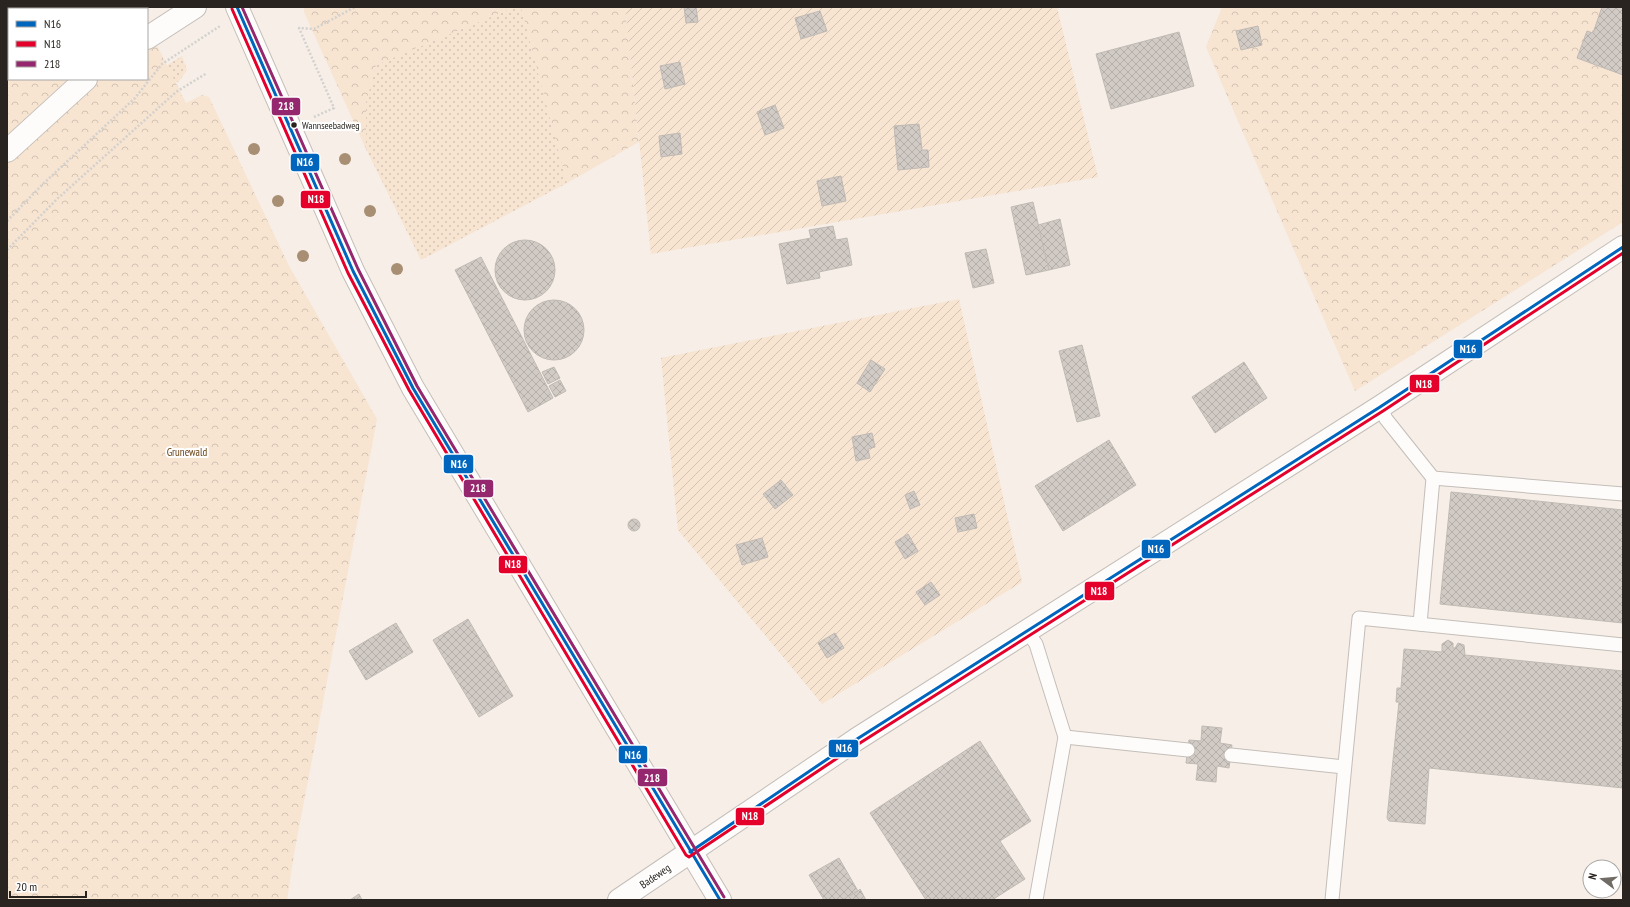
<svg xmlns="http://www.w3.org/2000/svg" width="1630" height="907" font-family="'PT Sans Narrow',sans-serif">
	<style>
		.grass { fill: url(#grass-dots) }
		.forest { fill: url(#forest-crowns) }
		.garden { fill: url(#garden-furrows) }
		.building { fill: url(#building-cross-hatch); stroke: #c0bab4 }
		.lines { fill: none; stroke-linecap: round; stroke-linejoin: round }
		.lane-casing { stroke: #c4beb8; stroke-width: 15 }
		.street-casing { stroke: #c4beb8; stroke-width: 24 }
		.secondary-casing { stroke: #c4beb8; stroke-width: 24 }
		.path { stroke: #d3d1ce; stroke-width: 2.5; stroke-dasharray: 2 2; stroke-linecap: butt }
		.lane { stroke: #fefcfb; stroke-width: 13 }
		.street { stroke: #fefcfb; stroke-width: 22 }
		.secondary { stroke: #fefcfb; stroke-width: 22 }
		.bus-1-casing { stroke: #fff; stroke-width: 6 }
		.bus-2-casing { stroke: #fff; stroke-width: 6 }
		.bus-3-casing { stroke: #fff; stroke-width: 6 }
		.bus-1 { stroke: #0065bd; stroke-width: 3 }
		.bus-2 { stroke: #e4002b; stroke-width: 3 }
		.bus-3 { stroke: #95276e; stroke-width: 3 }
		.tree { fill: #a88f73 }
		.bus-dot { fill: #29241f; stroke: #fff; stroke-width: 1.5 }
		.labels { text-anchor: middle; stroke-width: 4; stroke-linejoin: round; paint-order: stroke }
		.bus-label { font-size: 10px; fill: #29241f; stroke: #fff; text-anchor: start }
		.park-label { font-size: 11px; fill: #684214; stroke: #fff }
		.street-label { font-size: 11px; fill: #29241f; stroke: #fff }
		.line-badge { stroke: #fff; stroke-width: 1.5 }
		.badge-label { font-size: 11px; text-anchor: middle; font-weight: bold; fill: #fff }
	</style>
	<defs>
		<pattern id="grass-dots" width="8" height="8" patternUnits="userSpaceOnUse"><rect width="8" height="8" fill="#f7e4d1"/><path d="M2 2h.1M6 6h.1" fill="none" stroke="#d4c3b3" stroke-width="1.8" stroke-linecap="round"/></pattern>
		<pattern id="forest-crowns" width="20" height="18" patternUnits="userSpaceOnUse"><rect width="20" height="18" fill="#f7e4d1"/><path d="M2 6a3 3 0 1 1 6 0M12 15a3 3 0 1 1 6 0" fill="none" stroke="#d4c3b3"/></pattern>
		<pattern id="garden-furrows" width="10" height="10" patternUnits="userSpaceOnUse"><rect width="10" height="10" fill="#f7e4d1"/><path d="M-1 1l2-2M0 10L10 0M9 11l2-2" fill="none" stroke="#d4c3b3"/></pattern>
		<pattern id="building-cross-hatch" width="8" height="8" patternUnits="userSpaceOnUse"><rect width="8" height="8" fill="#d2cbc5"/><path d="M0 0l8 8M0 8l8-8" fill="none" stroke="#b4aea9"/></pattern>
	</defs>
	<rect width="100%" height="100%" fill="#f6eee7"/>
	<g class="grass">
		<polygon points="514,7 521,7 567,183 421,260 366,149 366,102 376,65"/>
		<polygon points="182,56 187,70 180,80 171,87 163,71 169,64"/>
	</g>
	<g class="forest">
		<polygon points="7,7 150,7 147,9 9,9 9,79 147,79 147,26 186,103 202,95 209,97 289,266 377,419 294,854 287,900 7,900"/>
		<polygon points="304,7 514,7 376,65 366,102 366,149 304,12"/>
		<polygon points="521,7 625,7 639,142 567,183"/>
		<polygon points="1222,7 1623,7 1623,222 1355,391 1206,47"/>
	</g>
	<g class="garden">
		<polygon points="625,7 1057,7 1098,177 651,254"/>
		<polygon points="959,299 1022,582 822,704 678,530 661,358"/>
	</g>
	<g class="building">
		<polygon points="684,7 696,7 698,22 686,23"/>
		<polygon points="1602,7 1623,7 1623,75 1577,58 1587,31 1593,33"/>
		<polygon points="820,11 827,31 801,39 795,18"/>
		<polygon points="1258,26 1262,45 1241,50 1236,31"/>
		<polygon points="1179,32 1194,86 1111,109 1096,54"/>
		<polygon points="680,62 685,84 665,89 660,66"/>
		<polygon points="775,105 784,128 765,135 757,112"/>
		<polygon points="919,124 922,150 928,150 929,167 898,170 894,126"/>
		<polygon points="680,133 682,154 661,157 659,136"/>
		<polygon points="841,176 846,201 822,206 817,181"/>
		<polygon points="1033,202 1049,270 1026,275 1011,207"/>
		<polygon points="1060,219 1070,265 1049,270 1038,225"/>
		<polygon points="833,226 836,240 847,238 852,265 819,272 820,278 787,284 779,244 811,238 809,230"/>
		<circle cx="525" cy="270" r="30"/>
		<polygon points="986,249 994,283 973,288 965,253"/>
		<polygon points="481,257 553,398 528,412 455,270"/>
		<circle cx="554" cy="330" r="30"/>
		<polygon points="1082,345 1100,416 1077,422 1059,351"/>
		<polygon points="871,360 885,369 870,392 857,383"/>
		<polygon points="1244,362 1267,398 1215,433 1192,397"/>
		<polygon points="554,367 560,378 548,384 542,372"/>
		<polygon points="560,380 566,391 555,397 549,386"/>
		<polygon points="872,433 875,447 868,449 870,458 856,461 852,437"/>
		<polygon points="1109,440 1136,485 1063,531 1035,486"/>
		<polygon points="781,480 793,495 775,509 763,494"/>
		<polygon points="914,491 920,505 910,509 905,495"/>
		<polygon points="1451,492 1623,510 1623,623 1440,604"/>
		<polygon points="974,514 977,528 958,532 955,518"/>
		<circle cx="634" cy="525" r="6"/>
		<polygon points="908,534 918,551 905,559 895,542"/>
		<polygon points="762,538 768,557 742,565 736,545"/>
		<polygon points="931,582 940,595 925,605 916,592"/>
		<polygon points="468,619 513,696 479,717 433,640"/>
		<polygon points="396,623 413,652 366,680 349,651"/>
		<polygon points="835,633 844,648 827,658 818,643"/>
		<polygon points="1448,640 1453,643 1453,648 1455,648 1458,643 1464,645 1465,655 1623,671 1623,788 1429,768 1425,824 1389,821 1387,818 1399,702 1396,702 1397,688 1401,688 1404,649 1442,652 1442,644"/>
		<polygon points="1202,726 1222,728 1220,743 1232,745 1229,768 1217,766 1216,782 1196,780 1198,764 1186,763 1189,740 1201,741"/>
		<polygon points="980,741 1031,821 1000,841 1025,879 992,900 926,900 870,813"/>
		<polygon points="839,858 858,891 842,900 824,900 809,875"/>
		<polygon points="860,889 866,900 842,900 858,891"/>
		<polygon points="359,894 362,900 350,900"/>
	</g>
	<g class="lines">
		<defs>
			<g id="lane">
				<polyline points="1380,407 1386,419 1433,478 1420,624"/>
				<polyline points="1433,478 1623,494"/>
				<polyline points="1026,630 1036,644 1065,737 1036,900"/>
				<polyline points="1065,737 1188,750"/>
				<polyline points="1231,755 1344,767"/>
				<polyline points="1332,900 1359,618 1623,645"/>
			</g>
			<g id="street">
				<polyline points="147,38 195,7"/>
				<polyline points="7,151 86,79"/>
				<polyline points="619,900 857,739 1380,407 1623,247"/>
			</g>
			<polyline id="secondary" points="237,7 353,271 413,388 720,900"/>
		</defs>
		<use href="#lane" class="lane-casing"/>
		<use href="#street" class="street-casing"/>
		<use href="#secondary" class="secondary-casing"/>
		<g class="path">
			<polyline points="314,117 334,108 299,28 314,29 355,7"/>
			<polyline points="7,221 43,184 135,98 162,64 220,26"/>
			<polyline points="7,250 56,200 176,92 207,73"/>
		</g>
		<use href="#lane" class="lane"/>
		<use href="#street" class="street"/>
		<use href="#secondary" class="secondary"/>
		<defs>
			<g id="bus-1">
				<polyline points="237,7 353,271 413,388 720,900"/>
				<polyline points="690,852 857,739 1380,407 1623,247"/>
			</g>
			<polyline id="bus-2" points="232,9 348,273 409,390 686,855 689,857 860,743 1383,411 1623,253"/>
			<polyline id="bus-3" points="242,7 358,269 417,386 724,897"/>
		</defs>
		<use href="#bus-1" class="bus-1-casing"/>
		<use href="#bus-2" class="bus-2-casing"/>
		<use href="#bus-3" class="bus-3-casing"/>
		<use href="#bus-1" class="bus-1"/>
		<use href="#bus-2" class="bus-2"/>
		<use href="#bus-3" class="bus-3"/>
	</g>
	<g class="tree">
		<circle cx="254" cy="149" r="6"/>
		<circle cx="345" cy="159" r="6"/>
		<circle cx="278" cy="201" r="6"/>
		<circle cx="370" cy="211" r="6"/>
		<circle cx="303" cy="256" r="6"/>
		<circle cx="397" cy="269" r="6"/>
	</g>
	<circle class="bus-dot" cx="294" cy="125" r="3.5"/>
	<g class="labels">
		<g class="bus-label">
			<text x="302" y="129">Wannseebadweg</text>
		</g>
		<g class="park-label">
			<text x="187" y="456">Grunewald</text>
		</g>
		<g class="street-label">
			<text transform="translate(655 876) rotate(-34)" y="4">Badeweg</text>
		</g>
	</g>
	<g class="line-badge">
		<rect x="271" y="97" width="30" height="19" rx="4" fill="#95276e"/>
		<rect x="290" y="153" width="30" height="19" rx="4" fill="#0065bd"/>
		<rect x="300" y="190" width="31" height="19" rx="4" fill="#e4002b"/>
		<rect x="1453" y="339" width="30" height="20" rx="4" fill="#0065bd"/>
		<rect x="1409" y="374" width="31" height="19" rx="4" fill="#e4002b"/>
		<rect x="443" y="454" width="31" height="20" rx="4" fill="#0065bd"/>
		<rect x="463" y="479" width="31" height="19" rx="4" fill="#95276e"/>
		<rect x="1141" y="539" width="30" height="20" rx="4" fill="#0065bd"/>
		<rect x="498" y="555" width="30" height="19" rx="4" fill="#e4002b"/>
		<rect x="1084" y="581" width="31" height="20" rx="4" fill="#e4002b"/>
		<rect x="828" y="739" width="31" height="19" rx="4" fill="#0065bd"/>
		<rect x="618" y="745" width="30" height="19" rx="4" fill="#0065bd"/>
		<rect x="637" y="768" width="31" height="19" rx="4" fill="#95276e"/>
		<rect x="735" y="807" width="30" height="19" rx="4" fill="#e4002b"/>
	</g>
	<g class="badge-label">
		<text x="286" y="110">218</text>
		<text x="305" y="166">N16</text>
		<text x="316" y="203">N18</text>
		<text x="1468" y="353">N16</text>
		<text x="1424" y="388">N18</text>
		<text x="459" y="468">N16</text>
		<text x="478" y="492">218</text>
		<text x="1156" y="553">N16</text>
		<text x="513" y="568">N18</text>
		<text x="1099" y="595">N18</text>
		<text x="844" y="752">N16</text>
		<text x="633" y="759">N16</text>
		<text x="652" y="782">218</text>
		<text x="750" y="820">N18</text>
	</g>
	<rect width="1630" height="907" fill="none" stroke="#29241f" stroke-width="16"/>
	<rect x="8" y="8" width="140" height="72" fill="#ffffff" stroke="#a9a7a5"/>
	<rect x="16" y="21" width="20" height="6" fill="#0065bd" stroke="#a9a7a5"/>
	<text x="44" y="28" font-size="12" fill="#29241f">N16</text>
	<rect x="16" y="41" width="20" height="6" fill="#e4002b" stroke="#a9a7a5"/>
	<text x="44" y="48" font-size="12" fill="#29241f">N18</text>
	<rect x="16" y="61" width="20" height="6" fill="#95276e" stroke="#a9a7a5"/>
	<text x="44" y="68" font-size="12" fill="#29241f">218</text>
	<g transform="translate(1602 879) rotate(286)"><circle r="19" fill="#ffffff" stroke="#a9a7a5"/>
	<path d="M0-3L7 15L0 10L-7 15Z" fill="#716b65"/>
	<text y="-6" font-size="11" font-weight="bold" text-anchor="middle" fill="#29241f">N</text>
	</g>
	<path d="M10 891v6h76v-6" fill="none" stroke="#29241f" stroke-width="2"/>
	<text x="16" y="891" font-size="12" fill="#29241f" stroke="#ffffff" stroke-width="3" paint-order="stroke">20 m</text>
</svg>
